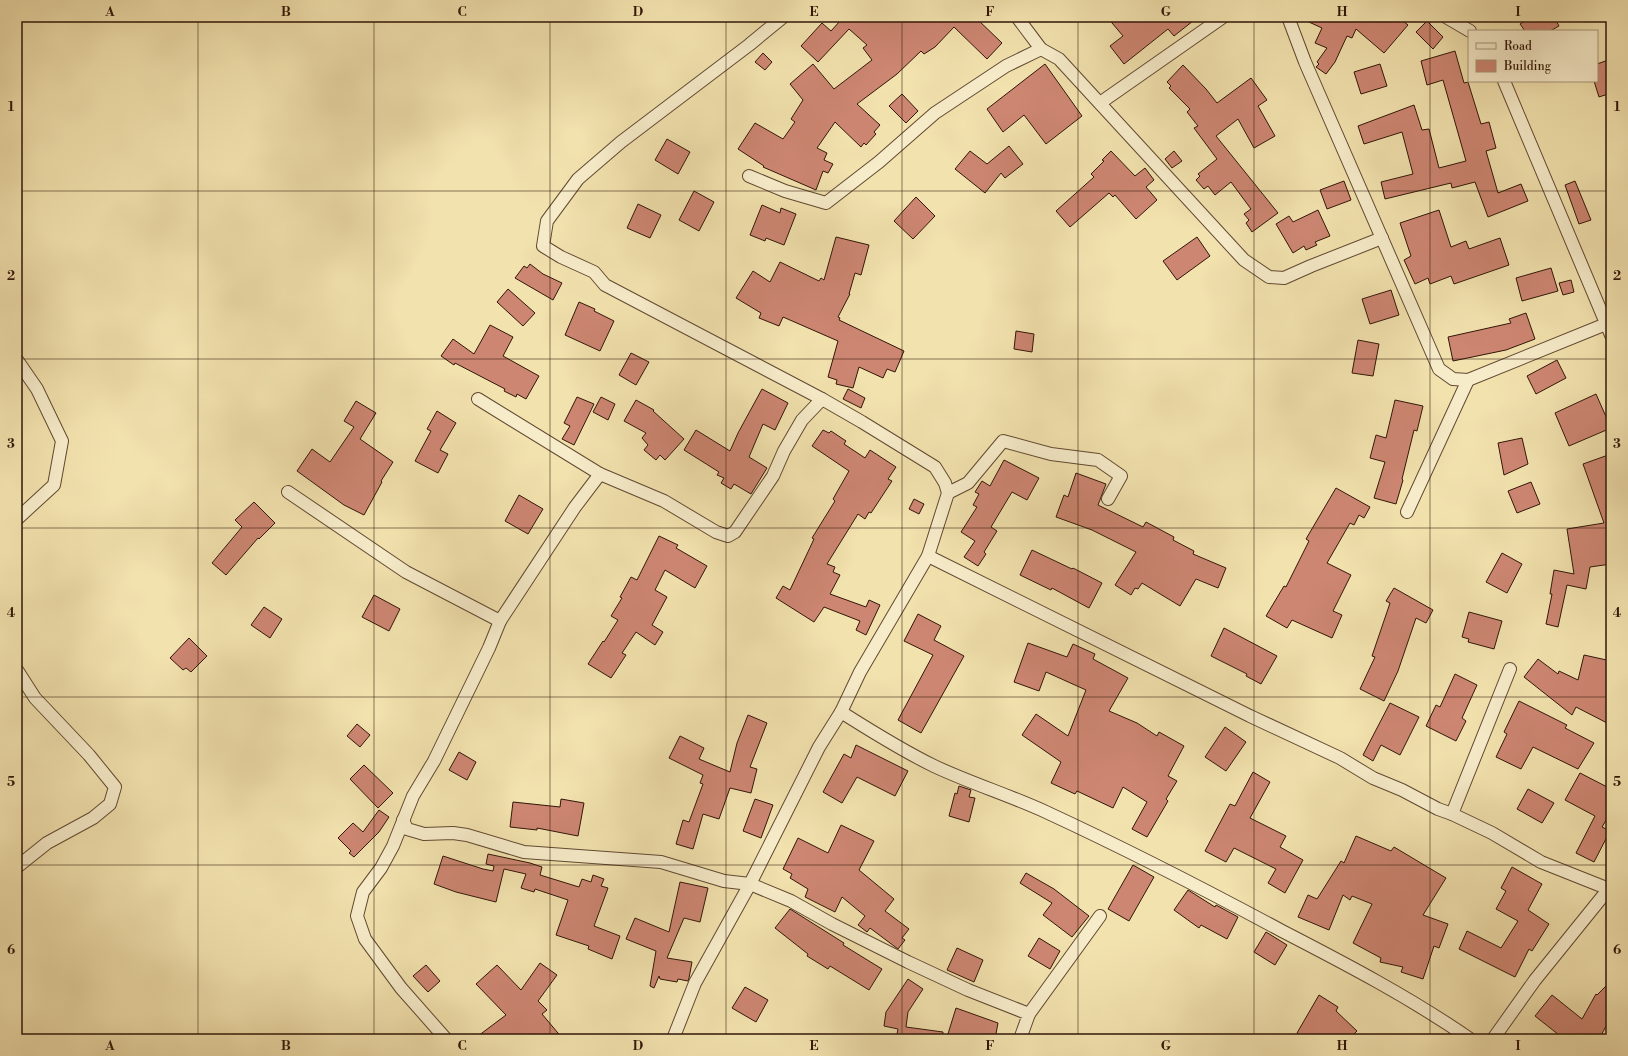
<svg xmlns="http://www.w3.org/2000/svg" width="1628" height="1056" font-family="'Libre Bodoni',serif">
	<style>
		.building { fill: #cd8672; stroke: #311607 }
		.lines { fill: none; stroke-linecap: round; stroke-linejoin: round }
		.street-casing { stroke: #614931; stroke-width: 14 }
		.street { stroke: #f7ecca; stroke-width: 12 }
		.grid { fill: none; stroke: #311607; stroke-width: 1; stroke-opacity: 0.55 }
		.neatline { fill: none; stroke: #311607; stroke-width: 1.5 }
		.grid-label { font-size: 13px; text-anchor: middle; font-weight: bold; fill: #311607 }
	</style>
	<rect width="100%" height="100%" fill="#f2e2ae"/>
	<filter id="stains"><feTurbulence type="fractalNoise" baseFrequency=".005" numOctaves="4"/><feColorMatrix values="0 0 0 0 .2 0 0 0 0 .09 0 0 0 0 .02 0 0 0 .5 -.17"/></filter>
	<radialGradient id="worn" r=".72"><stop offset=".6" stop-color="#630" stop-opacity="0"/><stop offset="1" stop-color="#630" stop-opacity=".3"/></radialGradient>
	<g class="building">
		<polygon points="835,17 876,17 882,22 886,17 975,17 1002,43 987,59 954,27 935,47 924,54 921,51 897,74 857,104 880,125 874,132 876,134 866,145 864,143 861,147 835,122 817,148 827,153 824,160 833,164 828,173 823,171 816,190 763,167 764,166 738,149 755,123 783,139 795,122 791,119 803,100 790,84 813,64 834,89 872,60 863,48 867,45 849,29 818,62 801,46 822,23 831,31 840,21"/>
		<polygon points="1107,17 1148,17 1152,22 1159,17 1198,17 1174,36 1168,29 1124,64 1110,46 1123,36"/>
		<polygon points="1298,17 1398,17 1408,25 1384,53 1356,29 1352,38 1347,36 1335,62 1326,74 1316,67 1319,64 1317,62 1327,48 1315,43 1322,28"/>
		<polygon points="1532,17 1554,17 1559,26 1550,31 1525,31 1520,24"/>
		<polygon points="1427,21 1443,37 1433,49 1416,32"/>
		<polygon points="1455,51 1464,83 1468,82 1481,124 1489,122 1496,148 1486,151 1498,193 1521,184 1528,201 1488,217 1475,182 1452,188 1451,183 1385,199 1381,182 1413,174 1402,132 1364,144 1358,126 1414,105 1422,130 1429,129 1439,168 1466,161 1443,80 1427,85 1421,61"/>
		<polygon points="763,53 772,62 765,70 755,62"/>
		<polygon points="1611,59 1611,93 1599,97 1594,81 1597,81 1597,64"/>
		<polygon points="1045,64 1082,116 1046,144 1024,115 1003,132 987,109"/>
		<polygon points="1380,64 1387,86 1361,94 1354,72"/>
		<polygon points="1183,65 1206,89 1217,103 1251,78 1267,100 1258,106 1275,136 1254,148 1238,119 1216,136 1278,213 1252,232 1246,223 1249,220 1244,214 1251,209 1231,182 1215,195 1208,186 1204,189 1196,180 1200,176 1198,174 1217,159 1194,128 1198,126 1187,112 1190,109 1169,88 1171,86 1167,82"/>
		<polygon points="902,94 918,111 906,123 889,106"/>
		<polygon points="667,139 690,152 678,174 655,160"/>
		<polygon points="1009,146 1023,164 1005,178 1001,173 985,193 955,169 970,151 987,164"/>
		<polygon points="1111,151 1135,176 1145,168 1154,180 1146,187 1157,200 1136,219 1115,195 1113,197 1109,193 1070,227 1056,211 1094,177 1091,174 1104,161 1102,160"/>
		<polygon points="1174,151 1182,161 1172,168 1165,159"/>
		<polygon points="1344,181 1351,200 1327,209 1320,190"/>
		<polygon points="1575,181 1591,220 1579,224 1565,185"/>
		<polygon points="694,191 714,202 699,231 679,220"/>
		<polygon points="916,197 935,216 913,239 894,221"/>
		<polygon points="638,204 661,215 650,238 627,228"/>
		<polygon points="762,205 780,213 781,208 796,214 784,245 766,238 765,241 750,235"/>
		<polygon points="1318,210 1330,236 1315,242 1317,245 1306,250 1304,246 1293,253 1276,224 1289,216 1293,222"/>
		<polygon points="1439,210 1451,247 1466,241 1469,249 1500,238 1509,265 1454,284 1451,276 1430,284 1428,278 1415,284 1404,260 1411,256 1400,223"/>
		<polygon points="836,237 869,245 861,275 855,273 849,294 850,294 838,317 840,318 839,320 904,351 895,372 887,369 883,378 859,367 853,388 836,384 837,380 828,377 838,341 783,317 779,326 759,318 761,313 736,298 753,271 770,282 780,262 819,281 821,278 824,280"/>
		<polygon points="1197,237 1210,256 1177,280 1163,261"/>
		<polygon points="530,264 543,274 562,283 553,300 515,278 524,266 527,268"/>
		<polygon points="1551,268 1558,291 1522,301 1516,278"/>
		<polygon points="1571,280 1574,292 1563,295 1559,283"/>
		<polygon points="508,289 535,313 523,326 497,302"/>
		<polygon points="1391,290 1399,315 1370,324 1362,299"/>
		<polygon points="579,302 595,309 594,311 614,321 600,351 565,335"/>
		<polygon points="1526,313 1535,339 1506,350 1453,361 1448,337 1511,323 1509,319"/>
		<polygon points="490,325 513,337 503,356 539,376 526,399 517,394 516,397 504,391 505,389 455,363 454,365 441,356 453,339 474,354"/>
		<polygon points="1016,331 1034,334 1032,352 1014,349"/>
		<polygon points="1358,340 1379,344 1373,376 1352,373"/>
		<polygon points="631,353 649,362 636,385 619,375"/>
		<polygon points="1557,360 1566,378 1536,394 1527,376"/>
		<polygon points="762,389 788,403 775,430 763,424 749,457 767,468 751,494 734,484 731,489 721,483 724,478 717,475 719,472 684,450 696,430 730,451 738,433"/>
		<polygon points="848,389 865,398 861,408 843,399"/>
		<polygon points="1596,394 1611,428 1569,446 1555,413"/>
		<polygon points="577,397 594,404 574,445 562,439 570,426 564,423"/>
		<polygon points="601,397 615,404 608,420 593,412"/>
		<polygon points="636,400 654,410 653,411 684,439 665,460 660,455 656,460 644,450 648,445 642,438 646,433 624,421"/>
		<polygon points="1395,400 1423,406 1417,431 1414,430 1402,479 1403,480 1396,504 1374,498 1385,462 1370,458 1376,435 1386,438"/>
		<polygon points="356,401 376,413 360,439 393,462 381,481 382,482 364,515 344,505 297,471 312,449 330,462 354,427 344,421"/>
		<polygon points="437,411 456,423 440,450 448,454 438,473 415,461 431,431 427,429"/>
		<polygon points="823,430 829,433 831,431 846,441 844,444 865,458 870,450 896,467 888,479 892,481 871,513 869,512 865,519 858,514 827,564 835,567 833,572 840,575 830,594 866,607 869,600 880,605 866,635 856,630 860,621 824,607 814,622 776,598 783,586 790,590 814,539 812,538 835,501 833,499 849,471 812,446"/>
		<polygon points="1522,438 1528,464 1504,475 1498,443"/>
		<polygon points="1611,454 1611,564 1590,567 1586,589 1567,585 1558,627 1546,624 1552,594 1550,594 1554,570 1574,574 1567,529 1604,523 1583,464"/>
		<polygon points="1004,460 1039,478 1027,500 1012,492 991,527 997,531 984,552 986,554 978,566 964,557 975,541 961,532 977,507 973,505 979,494 975,492 982,481 990,486"/>
		<polygon points="1076,473 1106,484 1098,505 1143,527 1146,522 1174,537 1173,540 1194,551 1193,554 1226,568 1218,588 1196,579 1180,606 1142,583 1138,589 1135,588 1131,595 1115,585 1136,552 1092,530 1056,517 1064,495 1068,497"/>
		<polygon points="1531,482 1540,504 1517,513 1508,491"/>
		<polygon points="1336,488 1370,507 1364,518 1359,515 1354,525 1350,523 1327,563 1351,575 1333,611 1342,615 1332,638 1292,620 1287,628 1266,616 1284,586 1286,587 1309,541 1306,539"/>
		<polygon points="519,495 543,509 528,534 505,521"/>
		<polygon points="914,499 924,504 919,514 909,509"/>
		<polygon points="254,502 275,523 259,539 258,538 226,575 212,563 242,527 235,520"/>
		<polygon points="659,536 678,545 676,548 707,566 695,588 665,570 655,590 667,597 652,625 663,632 655,645 636,632 622,653 626,655 611,678 588,664 603,641 604,642 618,620 611,616 622,598 620,597 631,577 637,580"/>
		<polygon points="1032,550 1072,569 1073,568 1102,583 1089,608 1052,588 1051,590 1020,575"/>
		<polygon points="1502,553 1522,564 1507,593 1486,582"/>
		<polygon points="1394,588 1433,610 1426,623 1416,618 1398,671 1384,701 1360,689 1375,657 1372,656 1390,603 1386,601"/>
		<polygon points="374,595 400,609 389,631 362,617"/>
		<polygon points="264,607 282,619 270,638 251,625"/>
		<polygon points="1469,612 1502,621 1494,649 1468,642 1469,639 1462,637"/>
		<polygon points="918,614 941,626 934,640 964,656 921,733 898,720 933,655 904,641"/>
		<polygon points="1224,628 1277,656 1261,684 1246,676 1247,674 1211,656"/>
		<polygon points="189,638 207,656 191,672 186,668 183,670 170,658"/>
		<polygon points="1028,643 1067,657 1073,644 1095,654 1093,659 1128,678 1109,711 1137,723 1157,736 1159,732 1184,746 1168,776 1177,781 1166,799 1168,801 1147,837 1132,829 1147,802 1123,787 1113,808 1077,791 1075,794 1051,783 1061,762 1022,735 1036,714 1068,736 1086,690 1046,672 1039,691 1014,682"/>
		<polygon points="1584,655 1611,661 1611,725 1576,707 1572,715 1524,677 1538,659 1558,674 1559,671 1578,680"/>
		<polygon points="1455,674 1477,685 1462,718 1466,721 1456,741 1426,726 1436,705 1440,707"/>
		<polygon points="1519,701 1567,725 1565,728 1594,743 1578,769 1533,747 1521,769 1496,757 1507,734 1504,732"/>
		<polygon points="1390,703 1419,717 1400,755 1381,745 1373,761 1363,755"/>
		<polygon points="748,715 767,723 750,767 757,769 751,793 730,788 719,819 703,814 693,849 676,844 683,820 689,822 703,784 700,783 703,775 669,758 680,736 704,748 699,759 730,772 737,743"/>
		<polygon points="357,724 370,735 360,747 347,736"/>
		<polygon points="1225,727 1246,742 1226,771 1205,757"/>
		<polygon points="856,745 908,771 895,796 857,777 842,803 823,792 844,754 851,758"/>
		<polygon points="459,752 476,762 467,780 449,770"/>
		<polygon points="364,765 393,793 378,808 350,779"/>
		<polygon points="1253,772 1270,782 1250,818 1286,836 1280,847 1303,860 1285,893 1268,883 1276,869 1234,848 1226,862 1205,851 1230,804 1235,806"/>
		<polygon points="1580,773 1611,789 1611,812 1602,827 1610,831 1594,862 1576,853 1595,816 1565,800"/>
		<polygon points="959,786 971,790 969,797 975,798 969,822 949,816 955,793 957,794"/>
		<polygon points="1528,789 1554,803 1542,823 1517,809"/>
		<polygon points="561,799 584,803 578,836 537,828 537,830 510,827 513,802 560,807"/>
		<polygon points="755,799 773,805 761,838 743,831"/>
		<polygon points="379,810 389,817 379,832 354,857 349,853 351,851 338,838 353,823 363,832"/>
		<polygon points="841,825 874,841 859,870 894,899 885,911 909,929 902,938 905,940 898,949 870,928 867,932 858,925 865,916 842,897 835,912 805,897 808,889 790,878 792,874 783,869 798,838 828,853"/>
		<polygon points="1356,836 1391,851 1394,847 1446,878 1423,915 1448,924 1439,948 1434,946 1423,979 1401,972 1403,967 1380,962 1381,958 1353,943 1372,904 1352,896 1350,900 1343,895 1329,930 1298,917 1308,895 1317,899 1341,861 1344,863"/>
		<polygon points="488,854 530,863 542,867 540,875 579,887 582,879 591,882 593,875 604,879 601,886 608,888 594,926 620,936 612,959 588,949 589,946 556,935 568,900 535,889 534,892 521,888 526,874 504,869 496,902 456,892 434,884 443,856 483,869 493,871 494,866 486,864"/>
		<polygon points="1133,865 1154,877 1129,921 1108,909"/>
		<polygon points="1512,867 1542,884 1528,910 1549,924 1532,951 1529,949 1515,977 1459,949 1467,931 1501,948 1518,921 1496,909 1506,891 1501,888"/>
		<polygon points="1026,873 1054,889 1089,916 1072,937 1043,915 1052,903 1020,883"/>
		<polygon points="680,882 708,888 700,922 684,918 667,958 692,962 689,978 688,981 678,979 677,982 660,979 659,976 654,988 650,986 656,951 626,939 635,918 669,932"/>
		<polygon points="1188,890 1215,907 1216,905 1238,917 1227,939 1201,925 1199,928 1174,910"/>
		<polygon points="790,909 844,943 843,945 882,969 869,990 830,966 828,969 807,956 808,954 775,928"/>
		<polygon points="1266,932 1287,945 1275,965 1254,952"/>
		<polygon points="1039,938 1060,951 1050,969 1028,956"/>
		<polygon points="957,948 983,960 974,982 947,970"/>
		<polygon points="540,963 557,975 538,1001 547,1010 542,1014 563,1039 474,1039 506,1015 476,984 497,965 521,990"/>
		<polygon points="426,965 440,981 428,992 413,976"/>
		<polygon points="908,979 923,989 908,1012 906,1027 943,1032 943,1039 896,1039 898,1029 884,1026 886,1012"/>
		<polygon points="1611,981 1611,1017 1599,1039 1564,1039 1535,1016 1552,995 1582,1019 1596,994 1597,995"/>
		<polygon points="745,987 768,1000 756,1022 732,1008"/>
		<polygon points="1319,995 1338,1007 1336,1011 1357,1031 1349,1039 1308,1039 1297,1033"/>
		<polygon points="956,1008 998,1023 995,1039 953,1039 947,1037"/>
	</g>
	<g class="lines">
		<defs>
			<g id="street">
				<polyline points="1017,17 1041,49 1059,59 1244,260 1269,277 1284,278 1311,266 1382,238"/>
				<polyline points="1288,17 1305,62 1439,369 1453,379 1468,380 1606,324"/>
				<polyline points="1446,17 1470,31"/>
				<polyline points="1504,81 1611,335"/>
				<polyline points="1100,103 1223,17"/>
				<polyline points="749,176 785,191 826,203 879,162 935,113 1006,66 1041,49"/>
				<polyline points="17,360 37,389 62,441 54,485 17,519"/>
				<polyline points="478,399 600,474 664,501 716,532 728,536 735,532 773,476 784,451 802,420 822,399"/>
				<polyline points="288,492 406,572 500,621"/>
				<polyline points="948,493 968,483 1003,441 1051,454 1098,460 1121,476 1108,499"/>
				<polyline points="1407,512 1468,380"/>
				<polyline points="928,556 1250,716 1340,758 1373,778 1402,790 1438,809 1452,814 1492,833 1541,862 1609,889"/>
				<polyline points="17,670 35,698 89,755 115,787 110,804 93,818 47,843 17,867"/>
				<path d="M841,712C871,731 901,750 934,766C970,783 1009,795 1046,812C1126,849 1204,889 1282,931C1346,964 1411,998 1470,1039"/>
				<polyline points="1452,814 1510,669"/>
				<polyline points="403,820 407,829 424,834 453,833 467,835 524,852 661,862 724,881 750,884 791,901 832,924 908,962 968,990 1029,1014 1020,1039"/>
				<polyline points="1029,1014 1100,916"/>
				<polyline points="446,1039 401,988 365,939 357,916 363,892 381,868 393,846 413,796 434,761 489,648 500,621 575,507 600,474"/>
				<polyline points="673,1039 695,983 750,884 819,747 841,712 860,672 928,556 948,493 945,483 935,467 862,422 822,399 605,285 594,272 561,257 543,246 547,221 578,179 621,142 749,45 783,17"/>
				<polyline points="1493,1039 1535,980 1611,886"/>
			</g>
		</defs>
		<use href="#street" class="street-casing"/>
		<use href="#street" class="street"/>
	</g>
	<path class="grid" d="M198,17V1039M374,17V1039M550,17V1039M726,17V1039M902,17V1039M1078,17V1039M1254,17V1039M1430,17V1039M17,191H1611M17,359H1611M17,528H1611M17,697H1611M17,865H1611"/>
	<rect width="1628" height="1056" fill="none" stroke="#f2e2ae" stroke-width="44"/>
	<rect x="1468" y="30" width="130" height="52" fill="#f7ecca" stroke="#a8967c"/>
	<rect x="1476" y="43" width="20" height="6" fill="#f7ecca" stroke="#a8967c"/>
	<text x="1504" y="50" font-size="12" fill="#311607">Road</text>
	<rect x="1476" y="60" width="20" height="12" fill="#cd8672" stroke="#a8967c"/>
	<text x="1504" y="70" font-size="12" fill="#311607">Building</text>
	<rect x="22" y="22" width="1584" height="1012" class="neatline"/>
	<g class="grid-label">
		<text x="110" y="16">A</text>
		<text x="286" y="16">B</text>
		<text x="462" y="16">C</text>
		<text x="638" y="16">D</text>
		<text x="814" y="16">E</text>
		<text x="990" y="16">F</text>
		<text x="1166" y="16">G</text>
		<text x="1342" y="16">H</text>
		<text x="1518" y="16">I</text>
		<text x="11" y="111">1</text>
		<text x="1617" y="111">1</text>
		<text x="11" y="280">2</text>
		<text x="1617" y="280">2</text>
		<text x="11" y="448">3</text>
		<text x="1617" y="448">3</text>
		<text x="11" y="617">4</text>
		<text x="1617" y="617">4</text>
		<text x="11" y="786">5</text>
		<text x="1617" y="786">5</text>
		<text x="11" y="954">6</text>
		<text x="1617" y="954">6</text>
		<text x="110" y="1050">A</text>
		<text x="286" y="1050">B</text>
		<text x="462" y="1050">C</text>
		<text x="638" y="1050">D</text>
		<text x="814" y="1050">E</text>
		<text x="990" y="1050">F</text>
		<text x="1166" y="1050">G</text>
		<text x="1342" y="1050">H</text>
		<text x="1518" y="1050">I</text>
	</g>
	<rect width="100%" height="100%" filter="url(#stains)"/>
	<rect width="100%" height="100%" fill="url(#worn)"/>
</svg>
